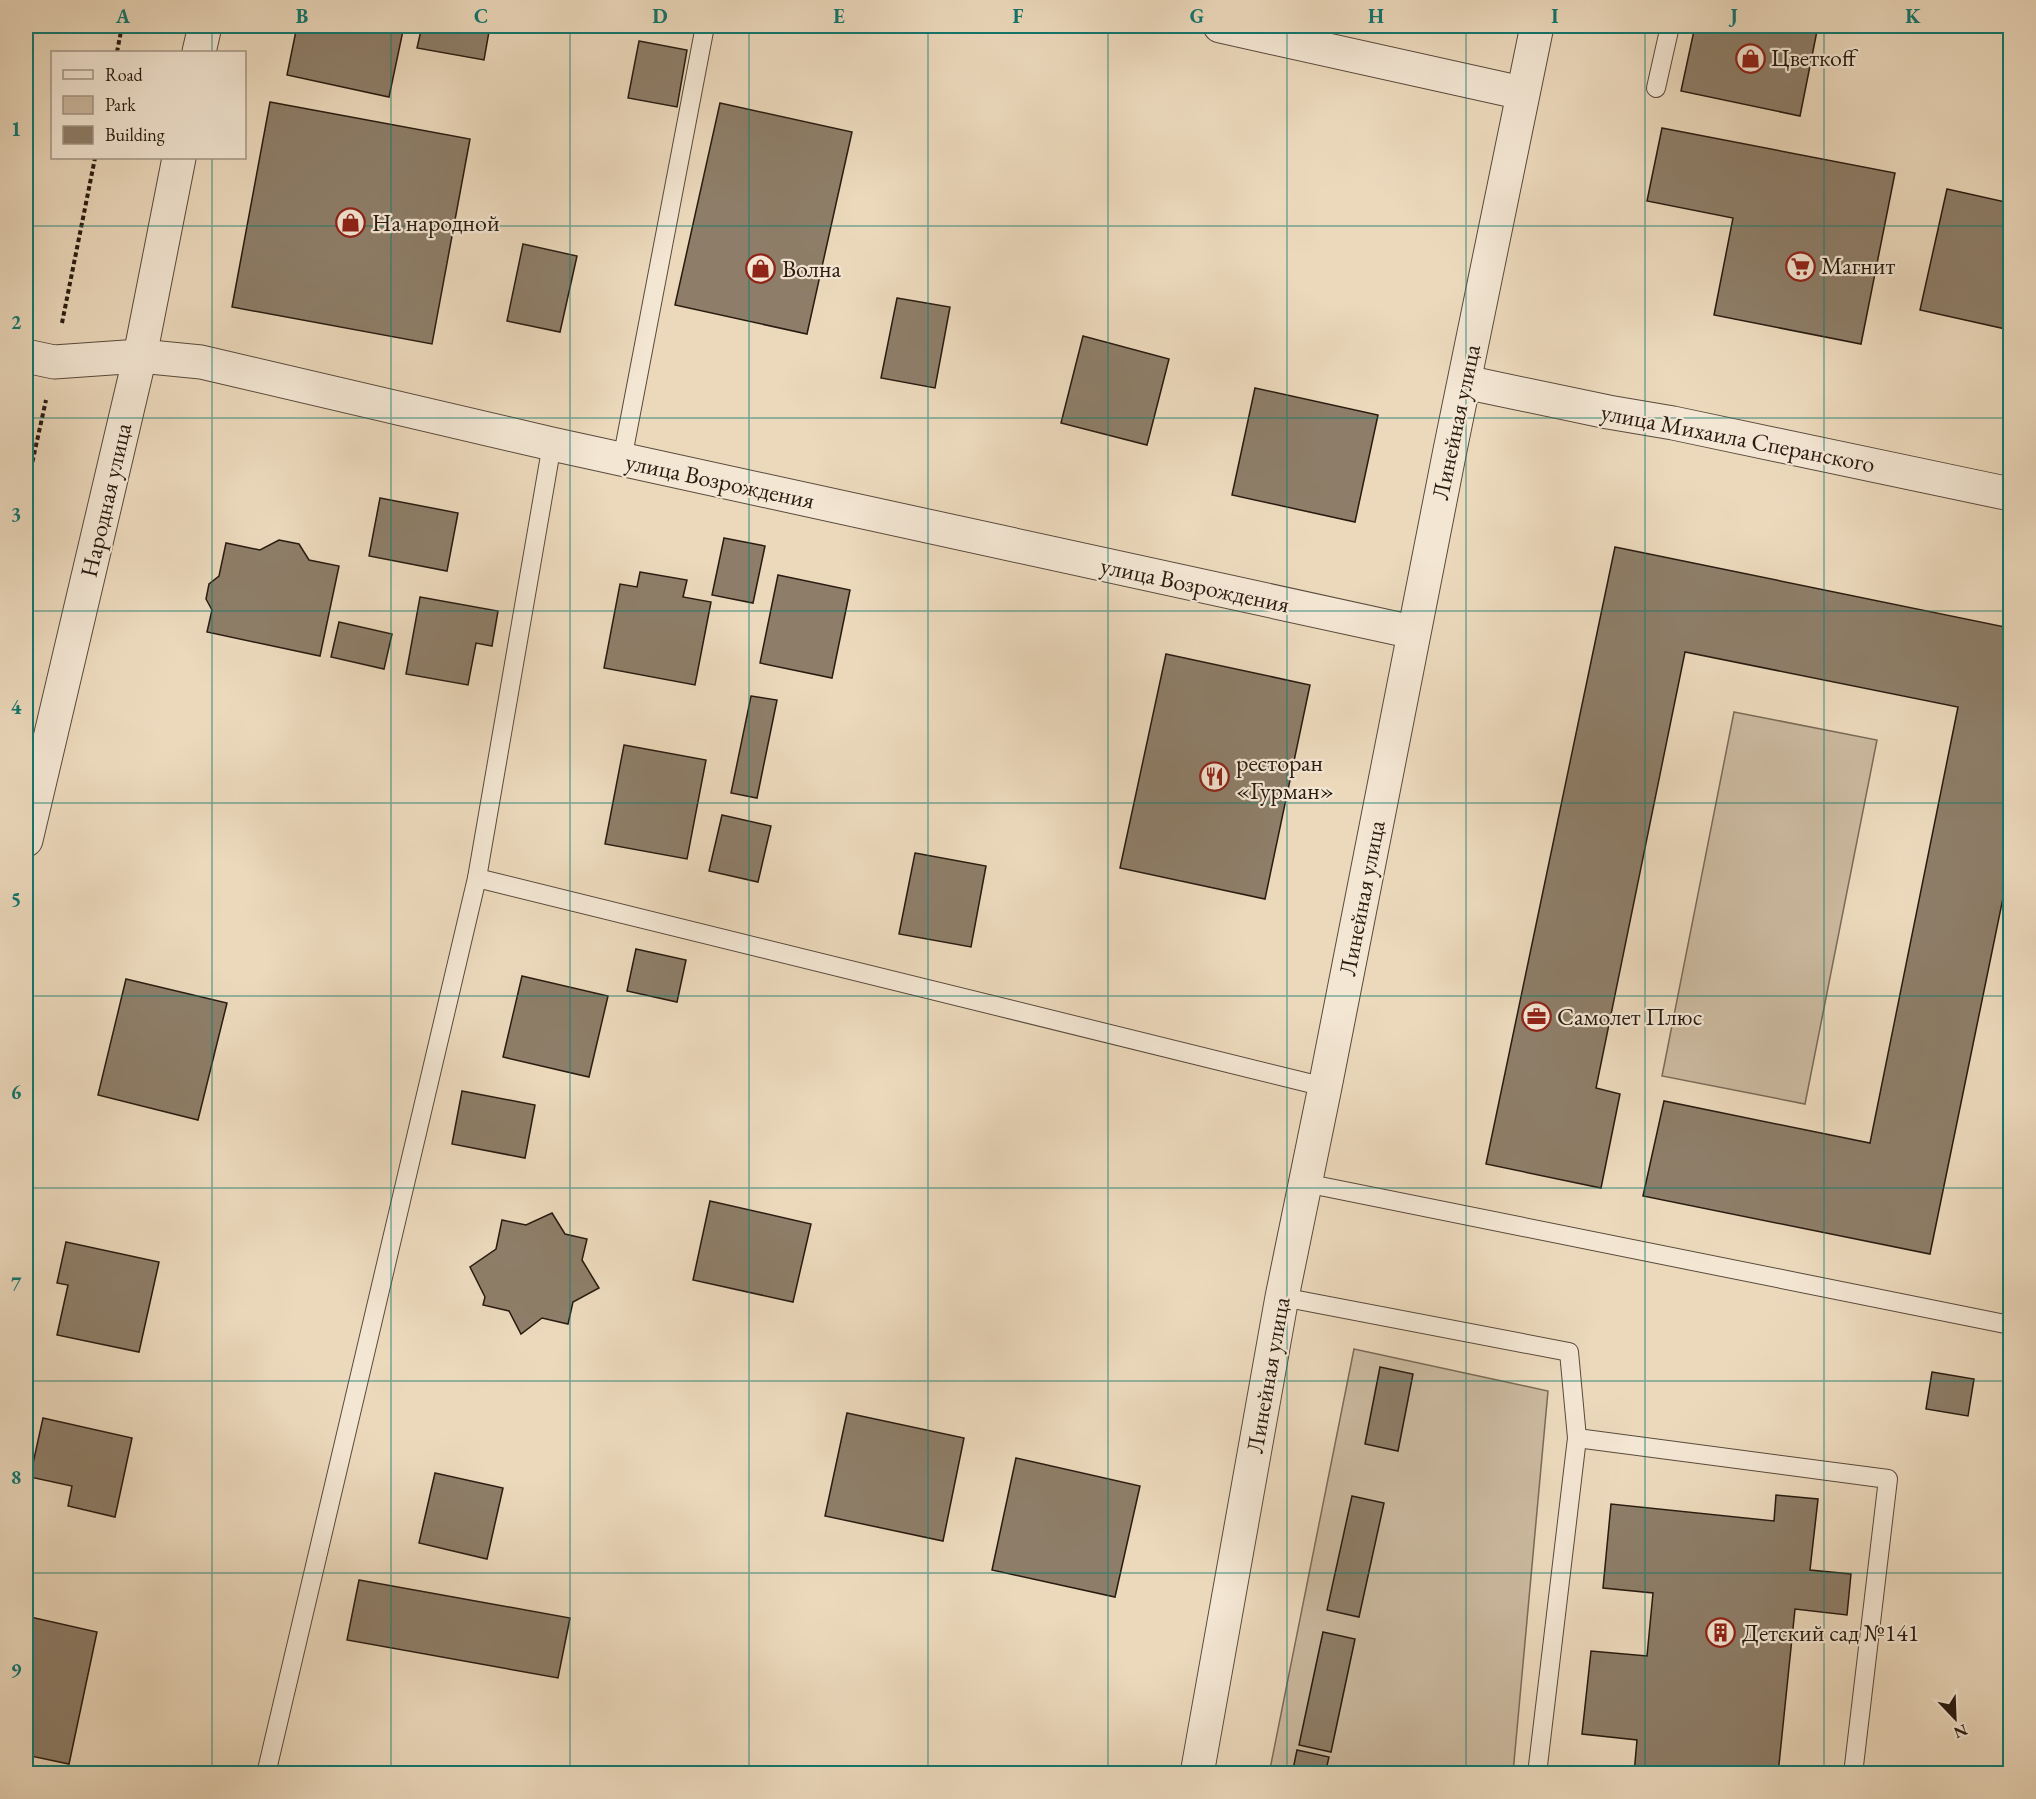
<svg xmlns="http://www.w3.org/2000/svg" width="2036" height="1799" font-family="'EB Garamond',serif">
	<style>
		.green { fill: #cbb99f; stroke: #7a6a58; stroke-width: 1.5 }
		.building { fill: #8e7e69; stroke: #281b10; stroke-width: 1.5 }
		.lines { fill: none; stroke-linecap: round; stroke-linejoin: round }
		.lane-casing { stroke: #594a3b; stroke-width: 20 }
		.street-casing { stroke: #594a3b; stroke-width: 35 }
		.path { stroke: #281b10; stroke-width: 4; stroke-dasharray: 4.5 3; stroke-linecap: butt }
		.lane { stroke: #f3e6d3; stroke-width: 18 }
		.street { stroke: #f3e6d3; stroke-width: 33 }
		.grid { fill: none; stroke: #0f766e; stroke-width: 1.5; stroke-opacity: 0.55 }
		.labels { text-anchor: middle; stroke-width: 4.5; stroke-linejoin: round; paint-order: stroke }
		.poi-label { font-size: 24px; fill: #281b10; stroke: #f3e6d3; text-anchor: start }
		.street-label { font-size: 24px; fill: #281b10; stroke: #f3e6d3 }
		.neatline { fill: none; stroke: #0f766e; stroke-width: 2 }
		.grid-label { font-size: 20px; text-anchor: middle; font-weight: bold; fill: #0f766e }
	</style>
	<rect width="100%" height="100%" fill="#ecd9bc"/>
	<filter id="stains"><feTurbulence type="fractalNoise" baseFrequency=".00333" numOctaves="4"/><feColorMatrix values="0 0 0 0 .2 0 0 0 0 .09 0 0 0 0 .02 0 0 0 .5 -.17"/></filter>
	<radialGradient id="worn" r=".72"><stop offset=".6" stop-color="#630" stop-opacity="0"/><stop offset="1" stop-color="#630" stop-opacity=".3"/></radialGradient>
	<g class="green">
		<polygon points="1734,712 1877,740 1805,1104 1662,1076"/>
		<polygon points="1354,1349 1548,1391 1513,1773 1269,1774"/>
	</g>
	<g class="building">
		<polygon points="297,26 404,26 389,97 287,75"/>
		<polygon points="422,26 490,26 484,60 417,48"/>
		<polygon points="1695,26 1818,26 1800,116 1681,91"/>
		<polygon points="639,41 687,50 677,107 628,98"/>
		<polygon points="270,102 470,139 432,344 232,307"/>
		<polygon points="720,103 852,132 807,334 675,305"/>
		<polygon points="1662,128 1895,173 1861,344 1714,315 1733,218 1647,201"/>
		<polygon points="1947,189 2010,203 2010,330 1920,310"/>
		<polygon points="523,244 577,256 560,332 507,321"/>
		<polygon points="897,298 950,307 935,388 881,378"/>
		<polygon points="1083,336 1169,359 1147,445 1061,423"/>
		<polygon points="1255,388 1378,415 1355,522 1232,495"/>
		<polygon points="380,498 458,513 447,571 369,556"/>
		<polygon points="724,538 765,546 753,603 712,595"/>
		<polygon points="279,540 299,544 309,560 339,566 320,656 207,632 212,610 206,599 209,584 219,576 226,543 260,550"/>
		<polygon points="1615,547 2010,628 2010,864 1930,1254 1643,1196 1664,1101 1870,1143 1958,707 1685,652 1596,1088 1620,1094 1601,1188 1486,1164"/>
		<polygon points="640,572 687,580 683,597 711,602 695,685 604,668 620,584 637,587"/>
		<polygon points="778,575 850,590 832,678 760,663"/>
		<polygon points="420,597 498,611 492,646 476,643 468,685 406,674"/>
		<polygon points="339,622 392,634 384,669 331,657"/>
		<polygon points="1166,654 1310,685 1265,899 1120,868"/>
		<polygon points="751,696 777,700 757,798 731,793"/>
		<polygon points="624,745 706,760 687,859 605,844"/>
		<polygon points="722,815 771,826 758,882 709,871"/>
		<polygon points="915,853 986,866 971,947 899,934"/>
		<polygon points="636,949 686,960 677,1002 627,991"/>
		<polygon points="522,976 608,996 589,1077 503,1057"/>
		<polygon points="126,979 227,1003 198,1120 98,1095"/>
		<polygon points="462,1091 535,1105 525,1158 452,1144"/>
		<polygon points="710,1201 811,1224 793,1302 693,1280"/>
		<polygon points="552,1213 565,1234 587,1239 582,1260 599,1288 573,1302 568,1324 542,1318 521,1334 509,1311 483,1305 485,1297 470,1267 496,1249 502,1220 526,1225"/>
		<polygon points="66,1242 159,1262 139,1352 57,1335 68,1285 57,1283"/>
		<polygon points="1380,1367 1413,1374 1398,1451 1365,1444"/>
		<polygon points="1932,1372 1974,1379 1968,1416 1926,1409"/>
		<polygon points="847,1413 964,1438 943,1541 825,1516"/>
		<polygon points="43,1418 132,1438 115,1517 68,1506 72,1486 30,1477"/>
		<polygon points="1016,1458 1140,1486 1115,1597 992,1570"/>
		<polygon points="435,1473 503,1488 487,1559 419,1543"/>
		<polygon points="1776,1495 1818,1499 1810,1570 1851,1574 1847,1615 1795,1609 1778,1774 1634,1774 1637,1740 1582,1734 1591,1651 1647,1656 1653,1593 1603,1588 1611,1504 1774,1521"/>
		<polygon points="1352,1496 1384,1503 1359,1617 1327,1610"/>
		<polygon points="359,1580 570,1618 558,1678 347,1640"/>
		<polygon points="26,1616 97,1632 69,1764 26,1755"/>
		<polygon points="1323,1632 1355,1639 1331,1752 1299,1745"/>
		<polygon points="1297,1750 1329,1757 1325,1774 1292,1774"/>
	</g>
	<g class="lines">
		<defs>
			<g id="lane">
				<polyline points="1656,88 1670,26"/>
				<polyline points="622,460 705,26"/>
				<polyline points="477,878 1325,1087"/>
				<polyline points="1305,1183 2010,1325"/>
				<polyline points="1282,1297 1569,1352 1577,1438 1537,1774"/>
				<polyline points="1577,1438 1888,1479 1853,1774"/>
				<polyline points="266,1774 477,878 552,444"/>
			</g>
			<g id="street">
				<polyline points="1220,26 1522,93"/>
				<polyline points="199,52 205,26"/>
				<polyline points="26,356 54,362 140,356 201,362 552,444 1413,632"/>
				<polyline points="1465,382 1608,412 1673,423 2010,494"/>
				<polyline points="26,840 140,356 179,158"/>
				<polyline points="1197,1774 1282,1297 1325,1087 1450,450 1537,26"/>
			</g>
		</defs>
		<use href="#lane" class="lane-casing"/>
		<use href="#street" class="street-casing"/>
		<g class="path">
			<polyline points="117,52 122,26"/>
			<polyline points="62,323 95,158"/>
			<polyline points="26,491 46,400"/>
		</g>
		<use href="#lane" class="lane"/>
		<use href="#street" class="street"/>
	</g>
	<path class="grid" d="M212,26V52M391,26V1774M570,26V1774M749,26V1774M928,26V1774M1108,26V1774M1287,26V1774M1466,26V1774M1645,26V1774M1824,26V1774M212,158V1774M26,226H2010M26,418H2010M26,611H2010M26,803H2010M26,996H2010M26,1188H2010M26,1381H2010M26,1573H2010"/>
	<defs>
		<symbol id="shop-ring" viewBox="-11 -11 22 22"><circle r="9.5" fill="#f3e6d3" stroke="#8f2418" stroke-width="1.5"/><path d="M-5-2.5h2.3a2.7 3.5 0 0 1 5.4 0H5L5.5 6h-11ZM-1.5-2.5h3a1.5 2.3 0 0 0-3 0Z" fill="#8f2418"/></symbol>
		<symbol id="supermarket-ring" viewBox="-11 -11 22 22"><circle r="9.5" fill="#f3e6d3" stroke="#8f2418" stroke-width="1.5"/><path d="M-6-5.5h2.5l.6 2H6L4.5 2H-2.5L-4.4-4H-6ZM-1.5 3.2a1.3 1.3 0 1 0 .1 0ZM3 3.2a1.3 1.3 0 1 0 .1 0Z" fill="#8f2418"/></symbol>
		<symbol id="restaurant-ring" viewBox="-11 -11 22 22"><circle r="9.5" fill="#f3e6d3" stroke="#8f2418" stroke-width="1.5"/><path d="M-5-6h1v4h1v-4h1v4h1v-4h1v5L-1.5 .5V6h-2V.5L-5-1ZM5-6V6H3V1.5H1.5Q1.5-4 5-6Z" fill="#8f2418"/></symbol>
		<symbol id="office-ring" viewBox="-11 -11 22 22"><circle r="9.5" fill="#f3e6d3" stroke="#8f2418" stroke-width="1.5"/><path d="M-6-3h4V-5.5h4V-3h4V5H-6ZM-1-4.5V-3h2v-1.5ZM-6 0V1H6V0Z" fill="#8f2418"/></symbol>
		<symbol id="building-ring" viewBox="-11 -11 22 22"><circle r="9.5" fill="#f3e6d3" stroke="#8f2418" stroke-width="1.5"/><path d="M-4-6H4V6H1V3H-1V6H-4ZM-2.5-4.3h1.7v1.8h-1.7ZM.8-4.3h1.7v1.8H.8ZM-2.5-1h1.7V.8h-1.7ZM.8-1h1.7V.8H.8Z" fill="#8f2418"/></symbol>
	</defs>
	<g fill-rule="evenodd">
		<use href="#shop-ring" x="1734" y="42" width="33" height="33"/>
		<use href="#shop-ring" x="334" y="206" width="33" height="33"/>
		<use href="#supermarket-ring" x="1784" y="250" width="33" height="33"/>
		<use href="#shop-ring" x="744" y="252" width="33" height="33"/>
		<use href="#restaurant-ring" x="1198" y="760" width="33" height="33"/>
		<use href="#office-ring" x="1520" y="1000" width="33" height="33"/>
		<use href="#building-ring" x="1704" y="1616" width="33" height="33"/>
	</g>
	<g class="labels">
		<g class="poi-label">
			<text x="1771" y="66">Цветкоff</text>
			<text x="372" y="231">На народной</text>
			<text x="1821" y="274">Магнит</text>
			<text x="782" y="277">Волна</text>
			<text x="1236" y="771">ресторан<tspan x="1236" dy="28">«Гурман»</tspan></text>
			<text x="1557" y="1025">Самолет Плюс</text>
			<text x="1742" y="1641">Детский сад №141</text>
		</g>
		<g class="street-label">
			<text transform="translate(1456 422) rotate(-78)" y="8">Линейная улица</text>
			<text transform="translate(1738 438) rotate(11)" y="8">улица Михаила Сперанского</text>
			<text transform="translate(720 481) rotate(12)" y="8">улица Возрождения</text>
			<text transform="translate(106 500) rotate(-77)" y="8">Народная улица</text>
			<text transform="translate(1195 585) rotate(12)" y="8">улица Возрождения</text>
			<text transform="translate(1362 898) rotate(-79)" y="8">Линейная улица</text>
			<text transform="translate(1268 1375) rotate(-80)" y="8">Линейная улица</text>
		</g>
	</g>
	<rect width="2036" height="1799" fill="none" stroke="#ecd9bc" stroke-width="66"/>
	<rect x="51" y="51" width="195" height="108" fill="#f3e6d3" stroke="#a29585" stroke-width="1.5"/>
	<rect x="63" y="70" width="30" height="9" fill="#f3e6d3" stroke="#a29585" stroke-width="1.5"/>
	<text x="105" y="81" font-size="18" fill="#281b10">Road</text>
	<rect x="63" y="96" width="30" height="18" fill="#cbb99f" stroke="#a29585" stroke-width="1.5"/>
	<text x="105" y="111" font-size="18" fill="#281b10">Park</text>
	<rect x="63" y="126" width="30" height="18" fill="#8e7e69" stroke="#a29585" stroke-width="1.5"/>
	<text x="105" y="141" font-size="18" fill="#281b10">Building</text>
	<g transform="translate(1955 1718) rotate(157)" stroke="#f3e6d3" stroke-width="4.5" paint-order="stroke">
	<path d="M0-4.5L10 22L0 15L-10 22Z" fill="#281b10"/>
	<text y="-9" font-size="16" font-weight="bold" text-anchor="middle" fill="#281b10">N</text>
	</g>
	<rect x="33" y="33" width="1970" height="1733" class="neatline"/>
	<g class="grid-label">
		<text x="123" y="23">A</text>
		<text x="302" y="23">B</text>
		<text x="481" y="23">C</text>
		<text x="660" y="23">D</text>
		<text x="839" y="23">E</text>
		<text x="1018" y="23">F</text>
		<text x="1197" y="23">G</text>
		<text x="1376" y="23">H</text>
		<text x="1555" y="23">I</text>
		<text x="1734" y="23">J</text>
		<text x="1913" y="23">K</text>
		<text x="16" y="136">1</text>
		<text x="16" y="329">2</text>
		<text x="16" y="521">3</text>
		<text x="16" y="714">4</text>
		<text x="16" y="906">5</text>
		<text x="16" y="1099">6</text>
		<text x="16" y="1291">7</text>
		<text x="16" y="1484">8</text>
		<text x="16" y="1677">9</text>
	</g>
	<rect width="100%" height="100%" filter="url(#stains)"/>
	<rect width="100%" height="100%" fill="url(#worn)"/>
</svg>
